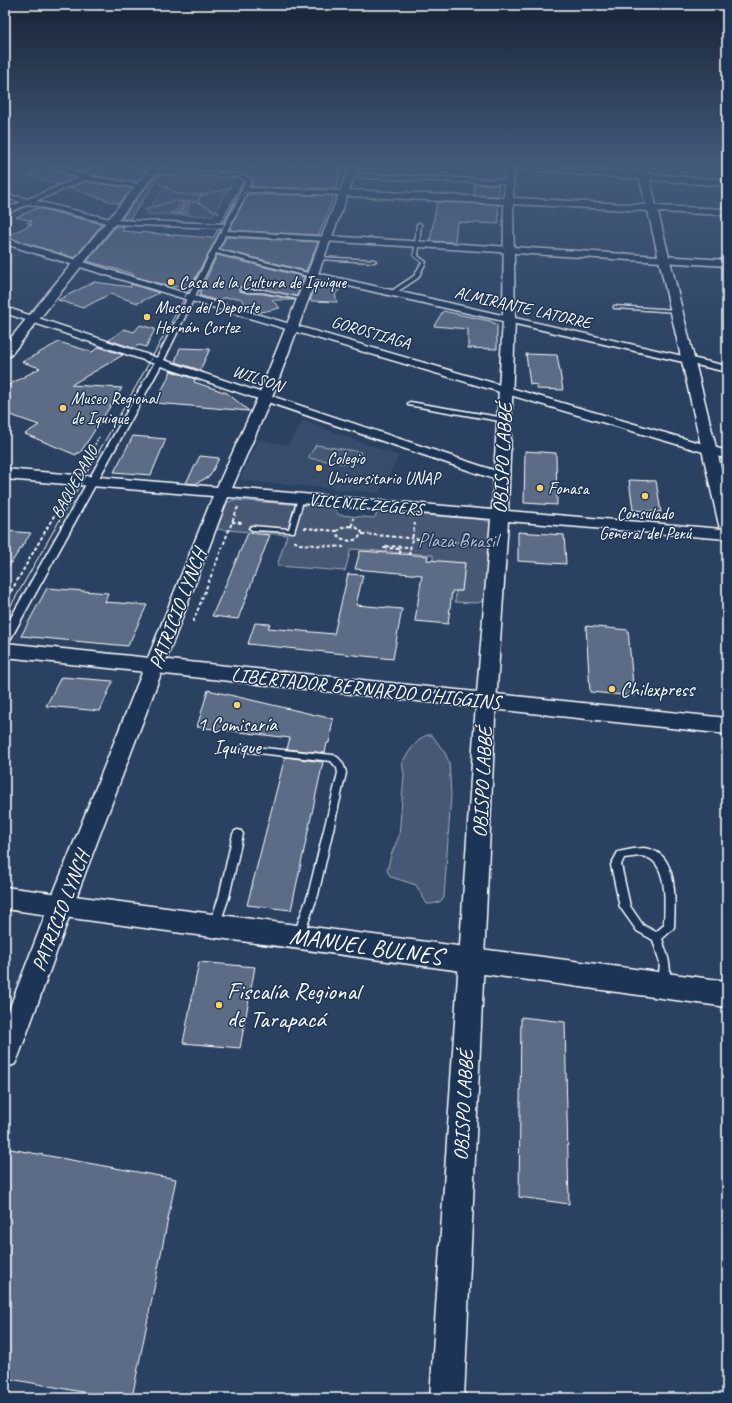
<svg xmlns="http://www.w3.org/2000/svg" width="732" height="1403" font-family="Caveat,sans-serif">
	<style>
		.built { fill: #394e6c }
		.green { fill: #465975; stroke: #a2acba }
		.water { fill: #6d7d92; stroke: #a7b1be }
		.building { fill: #5b6c86; stroke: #fff }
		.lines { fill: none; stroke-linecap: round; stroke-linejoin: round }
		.service-casing { stroke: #fff; stroke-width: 3 }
		.pedestrian-casing { stroke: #fff; stroke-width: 3 }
		.minor-casing { stroke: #fff; stroke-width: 3 }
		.tertiary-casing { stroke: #fff; stroke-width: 3 }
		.primary-casing { stroke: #fff; stroke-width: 3 }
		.path-far1 { stroke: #fff; stroke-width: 1.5; stroke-dasharray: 2 1.5; stroke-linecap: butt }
		.path { stroke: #fff; stroke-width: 2; stroke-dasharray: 3.5 2.5; stroke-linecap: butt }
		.service { fill: #1d3557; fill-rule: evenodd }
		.pedestrian { fill: #1d3557; fill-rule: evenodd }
		.minor { fill: #1d3557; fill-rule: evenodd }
		.tertiary { fill: #1d3557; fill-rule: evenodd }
		.primary { fill: #1d3557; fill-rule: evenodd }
		.tram { stroke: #fff; stroke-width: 1 }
		.poi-dot { fill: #ffd166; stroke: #1d3557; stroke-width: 1.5 }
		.labels { text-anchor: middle; stroke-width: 3; stroke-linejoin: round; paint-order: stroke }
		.far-poi-label { font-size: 17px; fill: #fff; stroke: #1d3557; text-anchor: start }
		.far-street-label { font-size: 17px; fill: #fff; stroke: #1d3557 }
		.street-label { font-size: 20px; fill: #fff; stroke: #1d3557 }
		.park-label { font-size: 20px; fill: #b5bdc8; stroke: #1d3557 }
		.poi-label { font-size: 20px; fill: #fff; stroke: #1d3557; text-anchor: start }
		.near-street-label { font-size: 24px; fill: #fff; stroke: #1d3557 }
		.near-poi-label { font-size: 24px; fill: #fff; stroke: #1d3557; text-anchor: start }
	</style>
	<rect width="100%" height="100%" fill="#2a4161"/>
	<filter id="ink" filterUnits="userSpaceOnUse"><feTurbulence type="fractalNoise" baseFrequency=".025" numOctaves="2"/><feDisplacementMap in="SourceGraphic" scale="8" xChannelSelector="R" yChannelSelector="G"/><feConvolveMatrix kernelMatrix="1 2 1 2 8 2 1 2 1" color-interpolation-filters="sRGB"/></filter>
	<g filter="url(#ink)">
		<polygon class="built" points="303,421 399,456 379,493 239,480 259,440 288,445"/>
		<g class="green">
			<polygon points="170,179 233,181 213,216 146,214"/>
			<polygon points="316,445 361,452 354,465 308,458"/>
			<polygon points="233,500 333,507 339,515 374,518 379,511 485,520 491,523 489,599 477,603 455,602 456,591 462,591 465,563 433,561 433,555 351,549 345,571 277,566 287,535 214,529 225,504"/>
			<path d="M427,735H432L445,753L449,762L450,777L451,795L444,898C439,903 435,904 427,904L416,885L391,877L387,871L391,855L399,836L404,775L402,762L411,749L421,738Z"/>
		</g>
		<polygon class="water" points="180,203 191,204 187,210 189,213 177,214 170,213 176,210"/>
		<g class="building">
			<polygon points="63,166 94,166 83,173"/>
			<polygon points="104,166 150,166 137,182 94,176"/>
			<polygon points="250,166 343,166 338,178 340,178 336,189 251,187 253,181 245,175"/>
			<polygon points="51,168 74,178 58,185 28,175"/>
			<polygon points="156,175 161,175 130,219 121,219"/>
			<polygon points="243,181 244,182 224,222 221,222"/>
			<polygon points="85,182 132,188 119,204 69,188"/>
			<polygon points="474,184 498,185 499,196 474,195"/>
			<polygon points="248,194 334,196 319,235 229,230"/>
			<polygon points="437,202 500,205 498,208 499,224 457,222 455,242 430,241"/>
			<polygon points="38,208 102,224 75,258 5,237 32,224 27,223 32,221 16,217"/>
			<polygon points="116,226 125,226 122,231 213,238 218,229 221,229 192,285 171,287 133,276 133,274 87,261"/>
			<polygon points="226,237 318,242 306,271 220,249"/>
			<polygon points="217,255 304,277 297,296 263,289 248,288 242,286 238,288 240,291 247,293 263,294 295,300 272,300 280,308 257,313 252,311 240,298 222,298 221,302 199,295"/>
			<polygon points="94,282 131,287 131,284 159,293 138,303 110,294 83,308 58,300"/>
			<polygon points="328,283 343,287 335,294 337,302 310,301 315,286"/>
			<polygon points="443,311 490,321 497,325 497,349 468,348 468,329 434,326"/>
			<polygon points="140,325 155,329 146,347 139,345 133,348 109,340 124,329 134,332"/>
			<polygon points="59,342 92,352 99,347 123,355 71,385 122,388 80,453 77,453 76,455 25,434 39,425 5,413 5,387 40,368 22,362"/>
			<polygon points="180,348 210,349 200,370 175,362"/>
			<polygon points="526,354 557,355 563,390 537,389 537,385 530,384"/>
			<polygon points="171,371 195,379 194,382 227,393 249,411 156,403"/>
			<polygon points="133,436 166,439 151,475 114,472"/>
			<polygon points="525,451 556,453 557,505 524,503"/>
			<polygon points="200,456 219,458 210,476 195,484 186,483"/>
			<polygon points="629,480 656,481 661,512 633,510"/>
			<polygon points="5,531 31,533 5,572"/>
			<polygon points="518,532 564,535 566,564 518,561"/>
			<polygon points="248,533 270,535 238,619 212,616"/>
			<polygon points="360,551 428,556 427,560 465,563 462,591 452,591 448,624 415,621 422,575 355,569"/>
			<polygon points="348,574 363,575 356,605 402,609 393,659 248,644 255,623 270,624 268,628 334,634"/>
			<polygon points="47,588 108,593 105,602 147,605 128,646 21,636"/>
			<polygon points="586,626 628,630 634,696 590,692"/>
			<polygon points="61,677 113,681 100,711 46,706"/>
			<polygon points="208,690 333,719 329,743 327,743 325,753 287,749 290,738 197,727"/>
			<polygon points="285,757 323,762 291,910 247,905"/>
			<polygon points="199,962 255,967 240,1048 183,1043"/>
			<polygon points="521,1017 565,1022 569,1204 519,1197"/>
			<polygon points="5,1148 176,1179 132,1398 115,1398 5,1378"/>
		</g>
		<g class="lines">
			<defs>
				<g id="service">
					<polygon points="419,223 421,224 418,256 426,262 418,278 394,294 390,294 390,292 414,276 422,262 414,256 417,224"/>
					<polygon points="317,257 374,260 376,261 374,262 319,259 317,258"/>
					<polygon points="242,288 248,290 263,290 305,299 303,300 263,292 247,292 240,290 240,288"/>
					<polygon points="614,306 677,310 679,311 677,312 616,308 614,308"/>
					<polygon points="410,402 505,418 508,420 505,422 408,405 408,403"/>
					<polygon points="301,496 304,498 294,532 252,530 249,528 252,526 289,529 298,498"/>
					<path d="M243,746L333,755C340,757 345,766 346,773L318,895L304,934L302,937L299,938L296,937L294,934L308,895L338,773L337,768L331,761L240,751L239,749L240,747Z"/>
					<polygon points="238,830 241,831 243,834 229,897 220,923 218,926 215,927 212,926 210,923 219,897 233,834 235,831"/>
					<path d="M644,848C650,849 657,851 662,856C677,871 675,907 674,927L672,930L662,939C667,954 674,971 667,987L663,989L659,987L658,984L660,963L653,940L637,931L620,907L611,865L618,852L633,849ZM640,856C669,857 665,904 664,925L656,932L643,925L630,906L621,865L624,858Z"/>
				</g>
				<g id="pedestrian">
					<polygon points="151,170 242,174 252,181 248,188 344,191 347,193 344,195 247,192 227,231 326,237 329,239 326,241 225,235 218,250 315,275 312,277 216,253 163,362 11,638 9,641 5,642 5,628 155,362 223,228 111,224 108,222 111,220 225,224 246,181 240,177 234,177 149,173 148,172"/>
					<polygon points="350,174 509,180 512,182 509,184 348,177 348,175"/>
				</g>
				<g id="minor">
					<polygon points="51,166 60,166 83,175 96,166 103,166 90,177 139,184 143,186 139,188 85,180 36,201 114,220 114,224 111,224 29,204 5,214 5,209 21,202 5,198 5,194 28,199 78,178"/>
					<polygon points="326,236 727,260 727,266 323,241 322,239 323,237"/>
					<polygon points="5,238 201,298 727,451 727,459 195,302 5,244"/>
					<polygon points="312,272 727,366 727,372 309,277 307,275"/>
					<polygon points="5,307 505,474 507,477 505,480 497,480 5,313"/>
				</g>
				<g id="tertiary">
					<polygon points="152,166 161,166 10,356 5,357 5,345"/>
					<path d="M350,166H359L349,190L504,198L505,166H539L639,173L638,166H646L649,174L727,180V186L650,180L656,206L727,209V215L658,212L727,492V539L508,521L495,718L464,1398H430L475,718L491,519L228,497L80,887L19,1055L15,1064L5,1068V1020L56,887L213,496L5,479V469L217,487L258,397ZM514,169L640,179L646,205L513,198ZM347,196L504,204L503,320L492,510L232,488L272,397ZM513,204L648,211L719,525L722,529L508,511L515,320Z"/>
				</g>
				<g id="primary">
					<polygon points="5,643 727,718 727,734 5,657"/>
					<polygon points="5,887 727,981 727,1007 5,909"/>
				</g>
			</defs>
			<use href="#service" class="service-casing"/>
			<use href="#pedestrian" class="pedestrian-casing"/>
			<use href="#minor" class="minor-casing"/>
			<use href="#tertiary" class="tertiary-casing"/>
			<use href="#primary" class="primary-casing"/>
			<g class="path-far1">
				<polyline points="160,184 178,194 202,195 197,202"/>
				<polyline points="202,195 231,188"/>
				<polyline points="144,210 173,201 197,202 219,213"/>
				<polyline points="179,214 186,202"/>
				<polyline points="83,466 99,437"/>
			</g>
			<g class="path">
				<polyline points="232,522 242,523"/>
				<polygon points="350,526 356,527 362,532 358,539 350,541 339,538 337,531 343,527"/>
				<polyline points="352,526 353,518"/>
				<polyline points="304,528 337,531"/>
				<polyline points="362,534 478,544"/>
				<polyline points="294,541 299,544 344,547"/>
				<polyline points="400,554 400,549 384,548 385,546 410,547"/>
				<polyline points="409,555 415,523"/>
				<polyline points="5,602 67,493"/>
				<polyline points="193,622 238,507"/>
			</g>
			<use href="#service" class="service"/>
			<use href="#pedestrian" class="pedestrian"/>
			<use href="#minor" class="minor"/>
			<use href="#tertiary" class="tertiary"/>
			<use href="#primary" class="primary"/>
			<polyline class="tram" points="5,616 139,381 239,198 246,191"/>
		</g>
	</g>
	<linearGradient id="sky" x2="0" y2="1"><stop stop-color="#172435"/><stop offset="0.46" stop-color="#445a7b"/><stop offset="1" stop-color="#445a7b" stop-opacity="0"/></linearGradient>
	<rect width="732" height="362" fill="url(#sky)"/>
	<g class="poi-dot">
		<circle cx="171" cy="282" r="4"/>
		<circle cx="147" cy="317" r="4"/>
		<circle cx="63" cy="408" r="4"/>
		<circle cx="319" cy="468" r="4"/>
		<circle cx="540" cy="488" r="4"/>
		<circle cx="645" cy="496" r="4"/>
		<circle cx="612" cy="689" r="4"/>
		<circle cx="237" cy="705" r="4"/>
		<circle cx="219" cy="1005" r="4"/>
	</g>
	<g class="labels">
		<g class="far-poi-label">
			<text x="179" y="288">Casa de la Cultura de Iquique</text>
			<text x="155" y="313">Museo del Deporte<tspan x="155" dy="20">Hernán Cortez</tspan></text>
			<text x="71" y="404">Museo Regional<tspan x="71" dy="20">de Iquique</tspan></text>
			<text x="327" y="464">Colegio<tspan x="327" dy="20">Universitario UNAP</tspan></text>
			<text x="548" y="494">Fonasa</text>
			<text x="645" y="519" text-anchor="middle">Consulado<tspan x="645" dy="20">General del Perú</tspan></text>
		</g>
		<g class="far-street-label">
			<text transform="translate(523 307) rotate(13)" y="6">ALMIRANTE LATORRE</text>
			<text transform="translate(371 332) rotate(16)" y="6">GOROSTIAGA</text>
			<text transform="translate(258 378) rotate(19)" y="6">WILSON</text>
			<text transform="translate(74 482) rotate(-61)" y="6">BAQUEDANO</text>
			<text transform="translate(366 504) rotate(5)" y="6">VICENTE ZEGERS</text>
		</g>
		<g class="street-label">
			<text transform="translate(502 458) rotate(-87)" y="7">OBISPO LABBÉ</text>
			<text transform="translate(177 609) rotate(-69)" y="7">PATRICIO LYNCH</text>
			<text transform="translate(366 688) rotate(6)" y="7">LIBERTADOR BERNARDO O'HIGGINS</text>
			<text transform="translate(482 782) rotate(-87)" y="7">OBISPO LABBÉ</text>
			<text transform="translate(60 911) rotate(-69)" y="7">PATRICIO LYNCH</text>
			<text transform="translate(463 1105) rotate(-87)" y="7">OBISPO LABBÉ</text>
		</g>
		<g class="park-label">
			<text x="458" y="547">Plaza Brasil</text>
		</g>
		<g class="poi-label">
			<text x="620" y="696">Chilexpress</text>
			<text x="237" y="731" text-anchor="middle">1 Comisaría<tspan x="237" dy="23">Iquique</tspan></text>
		</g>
		<g class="near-street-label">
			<text transform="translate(366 946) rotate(8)" y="8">MANUEL BULNES</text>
		</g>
		<g class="near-poi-label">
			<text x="227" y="999">Fiscalía Regional<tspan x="227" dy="28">de Tarapacá</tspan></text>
		</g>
	</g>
	<rect width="732" height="1403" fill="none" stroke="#1d3557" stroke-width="20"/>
	<rect x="10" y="10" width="712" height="1383" fill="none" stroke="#fff" stroke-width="1.5" filter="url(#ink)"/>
</svg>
